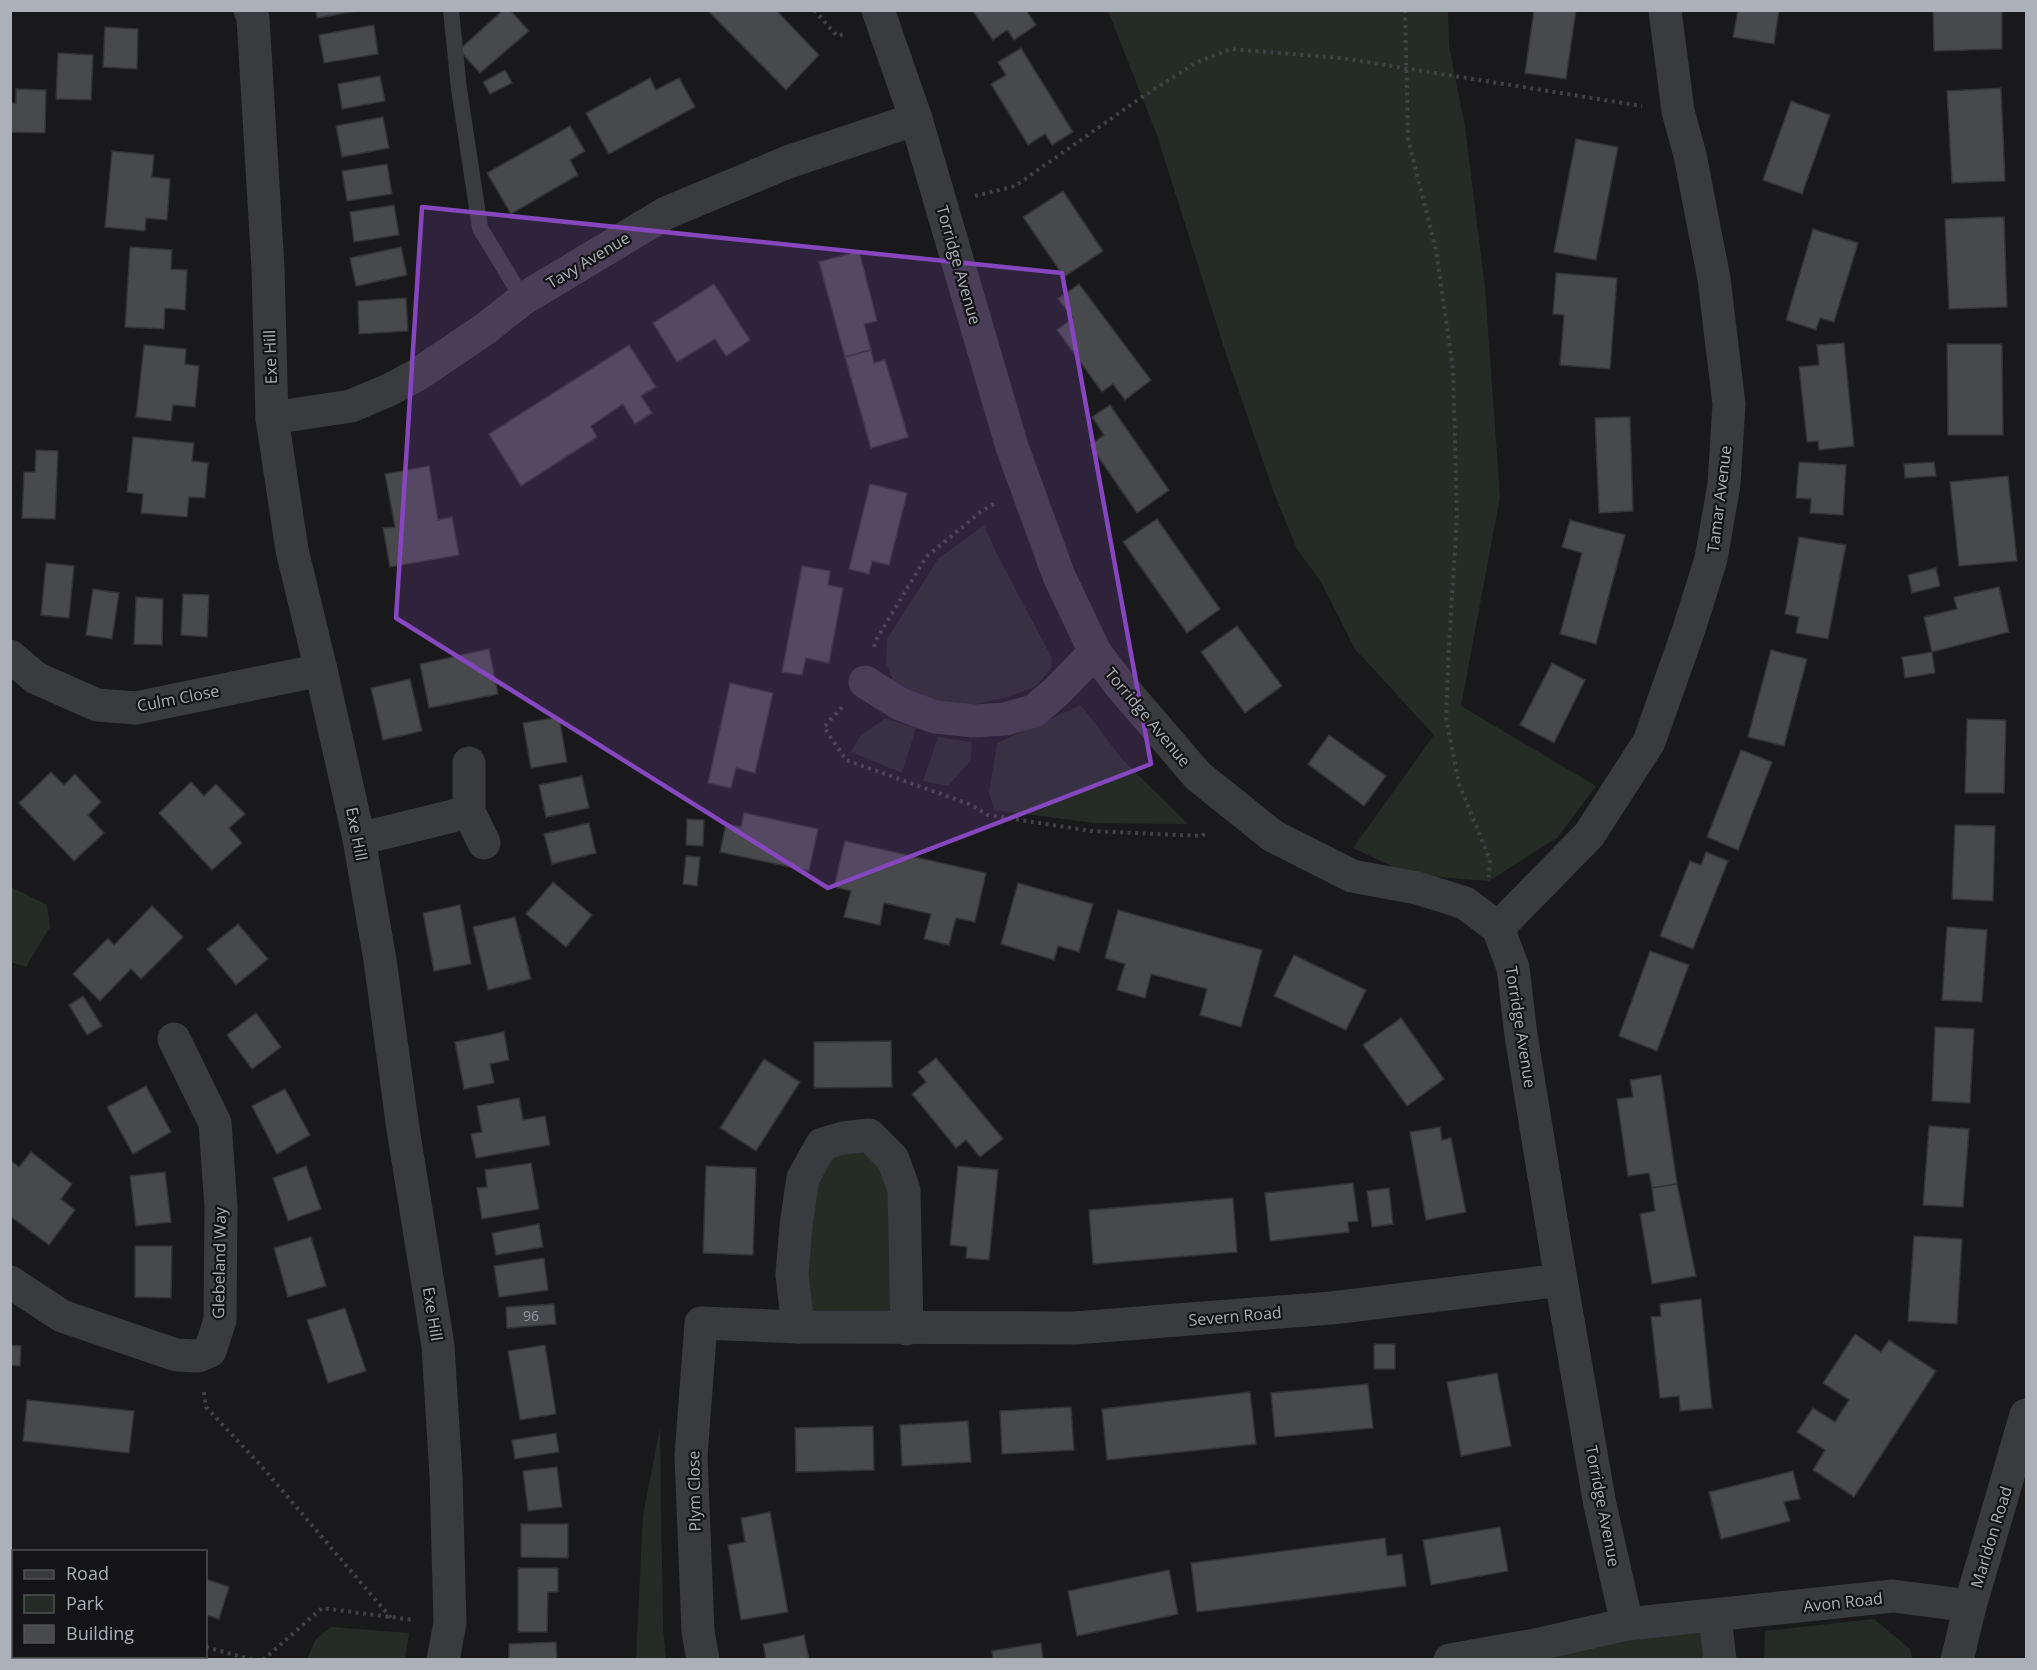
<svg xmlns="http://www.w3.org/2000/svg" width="2037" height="1670" font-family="'Open Sans',sans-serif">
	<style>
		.green { fill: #252c26 }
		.building { fill: #48494d; stroke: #333336; stroke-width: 1.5 }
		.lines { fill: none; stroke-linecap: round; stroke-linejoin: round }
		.path { stroke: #404246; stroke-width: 4; stroke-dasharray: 3 4.5; stroke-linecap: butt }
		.service { stroke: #3a3b3f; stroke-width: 16 }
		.minor { stroke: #3a3b3f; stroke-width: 33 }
		.tertiary { stroke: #3a3b3f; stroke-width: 33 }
		.marked { fill: #8546be; fill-opacity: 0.2; stroke: #8546be; stroke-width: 4.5; stroke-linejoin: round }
		.labels { text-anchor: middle; stroke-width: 4.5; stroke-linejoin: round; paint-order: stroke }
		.number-label { font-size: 14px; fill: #93969e }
		.street-label { font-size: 16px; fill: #acb0b9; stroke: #141416 }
	</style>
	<rect width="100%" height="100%" fill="#19191b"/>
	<g class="green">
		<polygon points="1108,11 1448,11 1449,45 1465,127 1485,288 1500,497 1461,706 1596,786 1557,838 1489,881 1411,875 1353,848 1434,735 1355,649 1321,582 1297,549 1274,493 1226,354 1157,135"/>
		<polygon points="984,525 997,554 1052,658 1051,668 1036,686 1009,697 971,705 926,700 894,683 886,662 887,639 938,559"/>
		<polygon points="1081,705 1122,759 1188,824 1094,823 994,810 989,792 997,743"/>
		<polygon points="885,718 916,728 902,773 851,752 860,736"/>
		<polygon points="938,737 972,742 971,760 948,786 923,781"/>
		<polygon points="11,887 47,905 50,927 26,967 11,962"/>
		<polygon points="843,1138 893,1159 907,1329 798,1327 796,1225"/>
		<polygon points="660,1428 663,1628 666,1659 636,1659 643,1515"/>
		<polygon points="1715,1616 1720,1659 1536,1659"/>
		<polygon points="1874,1619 1910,1649 1912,1659 1764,1659 1765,1631"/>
		<polygon points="331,1627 409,1633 405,1659 307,1659 316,1639"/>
	</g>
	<g class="building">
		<polygon points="316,10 362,10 317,18"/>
		<polygon points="503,10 510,10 529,31 480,73 459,50"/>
		<polygon points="705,10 776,10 819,55 786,90 708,11"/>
		<polygon points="972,10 1026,10 1036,25 1014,40 1007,30 993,40"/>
		<polygon points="1534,10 1576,10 1566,79 1525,73"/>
		<polygon points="1738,10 1779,10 1774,44 1733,37"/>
		<polygon points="1933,10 2002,10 2002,49 1934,51"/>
		<polygon points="374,25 378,54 324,63 319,35"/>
		<polygon points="105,27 138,29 137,69 103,67"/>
		<polygon points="1021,48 1073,132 1052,145 1045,134 1028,145 991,84 1006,75 998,62"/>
		<polygon points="58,53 93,55 91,100 56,99"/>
		<polygon points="505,70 512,83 490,94 483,82"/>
		<polygon points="380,76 385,101 342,109 338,84"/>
		<polygon points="650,78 656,90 679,78 695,107 609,154 586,113"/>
		<polygon points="2001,88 2005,181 1952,183 1947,91"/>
		<polygon points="16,89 46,90 45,133 10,132 10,103 16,103"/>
		<polygon points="1791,101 1830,115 1802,194 1763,180"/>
		<polygon points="383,117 389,148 342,157 336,126"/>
		<polygon points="570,126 585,151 570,160 578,175 511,214 487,173"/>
		<polygon points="1576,139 1618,147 1596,260 1554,252"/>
		<polygon points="112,151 154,155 152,177 170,179 167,220 146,218 145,231 105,227"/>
		<polygon points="387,164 392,194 347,201 342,171"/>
		<polygon points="1063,191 1103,251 1064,277 1023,217"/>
		<polygon points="394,205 399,235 354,242 350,212"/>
		<polygon points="2004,217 2007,307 1949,309 1945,219"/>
		<polygon points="1813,229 1858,243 1834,322 1820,318 1816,330 1786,320"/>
		<polygon points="130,247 172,250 171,269 187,270 185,310 165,308 164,329 125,327"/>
		<polygon points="401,247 407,275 356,286 350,258"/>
		<polygon points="859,251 877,321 864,324 871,350 845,357 819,262"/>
		<polygon points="1556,273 1617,278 1610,369 1560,365 1564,315 1553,314"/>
		<polygon points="714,284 750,340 726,356 715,339 677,362 653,323"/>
		<polygon points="1079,284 1151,380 1125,400 1113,384 1102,392 1057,330 1073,318 1058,299"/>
		<polygon points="406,298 408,331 359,334 358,301"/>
		<polygon points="1844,343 1854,446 1819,450 1818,441 1807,442 1799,367 1819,365 1817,345"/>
		<polygon points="1947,344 2002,344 2003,435 1948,435"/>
		<polygon points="144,345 186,349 185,364 199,366 195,407 173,405 171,421 136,417"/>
		<polygon points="629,345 656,387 641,396 652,413 635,424 623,404 591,426 597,437 521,486 489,434"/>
		<polygon points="871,350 874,363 885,360 908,437 871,448 845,357"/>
		<polygon points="1110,405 1169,490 1137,513 1090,445 1104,435 1092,417"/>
		<polygon points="1630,417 1633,511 1599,513 1595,418"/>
		<polygon points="133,437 194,443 192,461 208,463 205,498 189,497 187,517 141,513 143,494 127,492"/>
		<polygon points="36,450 58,451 55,519 22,518 24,472 35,472"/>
		<polygon points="1799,462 1846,465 1843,515 1810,513 1811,499 1796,498"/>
		<polygon points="1934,462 1936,476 1905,478 1904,464"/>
		<polygon points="429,466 438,520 452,517 459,555 390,567 383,528 395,527 385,474"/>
		<polygon points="2008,476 2017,561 1959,566 1950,482"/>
		<polygon points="870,484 907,493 889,565 872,561 869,574 849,569"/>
		<polygon points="1157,519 1220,609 1187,633 1123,542"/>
		<polygon points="1570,520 1625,535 1596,644 1560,634 1582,553 1562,547"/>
		<polygon points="1799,537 1846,545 1828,639 1796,633 1799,617 1785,614"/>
		<polygon points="46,563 74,566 69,618 41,615"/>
		<polygon points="802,566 830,571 828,585 843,588 829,663 806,658 802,675 782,672"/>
		<polygon points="1936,568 1940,586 1912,593 1908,575"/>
		<polygon points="1999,587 2009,632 1932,652 1924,617 1957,609 1954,597"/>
		<polygon points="93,589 119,593 112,639 86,635"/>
		<polygon points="183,594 209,595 207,637 181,635"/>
		<polygon points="136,597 163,599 162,645 134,644"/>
		<polygon points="1237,626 1282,686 1245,713 1201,652"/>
		<polygon points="489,649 498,694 429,708 420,664"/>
		<polygon points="1771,650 1807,659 1784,746 1748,737"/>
		<polygon points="1932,652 1935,673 1905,678 1902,657"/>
		<polygon points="1552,663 1585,680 1554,743 1520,725"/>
		<polygon points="410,679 422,731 383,740 371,688"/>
		<polygon points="730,683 773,693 755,773 736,768 731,788 708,783"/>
		<polygon points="559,717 567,762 531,768 523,723"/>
		<polygon points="1967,719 2006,720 2004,793 1965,793"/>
		<polygon points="1329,735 1386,776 1364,806 1308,764"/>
		<polygon points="1741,750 1772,762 1738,850 1707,837"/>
		<polygon points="51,772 64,785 75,774 101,802 88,815 104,833 74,861 19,803"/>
		<polygon points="582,776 589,808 546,817 539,785"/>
		<polygon points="191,782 204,796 216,784 245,814 229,828 242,843 212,870 159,813"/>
		<polygon points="744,813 818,829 809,871 720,852 726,824 741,827"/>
		<polygon points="687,819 704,820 703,846 686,845"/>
		<polygon points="589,823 596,853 552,864 544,834"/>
		<polygon points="1955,825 1995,826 1993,901 1952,899"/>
		<polygon points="845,841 986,873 975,922 956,918 949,945 924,939 931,914 884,903 880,925 844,917 851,891 834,887"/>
		<polygon points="1706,852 1728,861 1693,949 1660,936 1690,861 1701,865"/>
		<polygon points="686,856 700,857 697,886 683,884"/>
		<polygon points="553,882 592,915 566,947 526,914"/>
		<polygon points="1018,883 1093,904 1079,952 1058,946 1054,960 1001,944"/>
		<polygon points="460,905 471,964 434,971 423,913"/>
		<polygon points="152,906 183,937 141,979 131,969 100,1001 73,974 108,938 114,945"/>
		<polygon points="1118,910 1262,950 1241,1027 1200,1015 1207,989 1151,974 1145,998 1117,990 1125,964 1105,958"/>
		<polygon points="515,917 531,979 488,990 473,927"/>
		<polygon points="238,924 268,959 236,985 207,949"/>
		<polygon points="1947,927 1987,930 1982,1002 1942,1000"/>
		<polygon points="1650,951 1689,965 1657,1051 1619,1036"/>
		<polygon points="1294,955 1366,990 1346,1030 1274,996"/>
		<polygon points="83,996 102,1026 87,1035 69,1005"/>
		<polygon points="256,1013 281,1047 252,1069 227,1035"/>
		<polygon points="1401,1018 1444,1079 1407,1106 1363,1045"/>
		<polygon points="1935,1027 1974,1029 1970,1103 1932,1101"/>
		<polygon points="504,1032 509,1060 490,1064 494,1083 464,1089 455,1042"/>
		<polygon points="891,1041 892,1087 814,1088 814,1042"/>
		<polygon points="936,1058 1003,1139 980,1157 966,1140 956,1148 912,1094 926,1082 918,1072"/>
		<polygon points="764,1059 800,1082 756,1151 720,1128"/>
		<polygon points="1661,1075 1677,1184 1652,1188 1649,1173 1628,1176 1617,1099 1633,1097 1630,1080"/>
		<polygon points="146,1086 171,1132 133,1154 107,1107"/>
		<polygon points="285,1089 310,1135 277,1154 252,1106"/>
		<polygon points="519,1098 523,1120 545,1116 550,1145 476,1158 471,1134 482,1132 477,1106"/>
		<polygon points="1929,1126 1969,1129 1963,1207 1923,1205"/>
		<polygon points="1440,1127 1442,1140 1451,1138 1466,1212 1426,1220 1410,1132"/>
		<polygon points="31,1152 72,1184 61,1199 75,1210 49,1245 10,1216 10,1160 19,1167"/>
		<polygon points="531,1163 539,1209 482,1219 477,1188 487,1187 485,1170"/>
		<polygon points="306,1166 321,1209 288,1221 273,1178"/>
		<polygon points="706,1166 756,1168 753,1255 703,1253"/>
		<polygon points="958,1166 998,1170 989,1260 966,1258 967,1247 950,1245"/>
		<polygon points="165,1172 171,1222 136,1226 130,1176"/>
		<polygon points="1353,1183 1358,1221 1348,1222 1349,1232 1270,1241 1265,1193"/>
		<polygon points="1677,1184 1696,1276 1652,1284 1640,1214 1655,1211 1652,1188"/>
		<polygon points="1389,1188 1393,1224 1372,1227 1367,1191"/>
		<polygon points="1233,1198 1237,1252 1093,1264 1089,1210"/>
		<polygon points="539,1224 543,1247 496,1255 492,1233"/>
		<polygon points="1914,1236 1962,1239 1957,1324 1908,1321"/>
		<polygon points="311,1237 326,1286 288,1297 274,1248"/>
		<polygon points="135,1246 172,1246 171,1298 135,1297"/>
		<polygon points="544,1258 548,1290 499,1297 494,1266"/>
		<polygon points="1701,1299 1712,1408 1680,1411 1679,1396 1660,1398 1651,1317 1661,1316 1660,1304"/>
		<polygon points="554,1304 556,1324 507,1328 506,1307"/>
		<polygon points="345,1308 366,1371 328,1383 307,1320"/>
		<polygon points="1855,1334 1881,1352 1889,1340 1936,1371 1854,1497 1813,1470 1825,1450 1797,1432 1813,1408 1835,1422 1849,1400 1823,1383"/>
		<rect x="1374" y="1344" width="21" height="25"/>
		<polygon points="10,1345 21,1346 20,1366 10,1365"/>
		<polygon points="545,1345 556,1414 520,1420 508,1351"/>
		<polygon points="1497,1373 1511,1446 1461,1456 1447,1382"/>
		<polygon points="1368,1384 1373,1428 1275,1437 1271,1393"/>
		<polygon points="1250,1392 1256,1444 1107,1460 1102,1409"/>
		<polygon points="27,1400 134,1411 129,1453 23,1441"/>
		<polygon points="1071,1407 1074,1450 1002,1454 1000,1411"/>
		<polygon points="968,1421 971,1462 902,1466 900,1425"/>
		<polygon points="873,1426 874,1470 796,1472 795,1428"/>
		<polygon points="556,1433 559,1452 515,1459 512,1440"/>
		<polygon points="557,1467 562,1507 528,1511 523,1471"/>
		<polygon points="1793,1471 1800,1499 1784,1502 1790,1521 1721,1539 1709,1492"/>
		<polygon points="770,1512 788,1612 741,1620 728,1545 745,1542 741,1518"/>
		<polygon points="521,1524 568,1524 568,1558 521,1557"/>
		<polygon points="1500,1527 1508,1571 1431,1585 1423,1540"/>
		<polygon points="1385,1538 1387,1556 1402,1554 1406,1586 1197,1612 1191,1563"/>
		<polygon points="518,1568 558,1568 558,1592 548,1592 547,1632 518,1632"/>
		<polygon points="1169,1570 1178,1614 1077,1636 1068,1591"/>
		<polygon points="206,1579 229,1587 219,1619 206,1615"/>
		<polygon points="804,1635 809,1660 766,1660 763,1644"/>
		<polygon points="556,1642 557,1660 509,1660 509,1644"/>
		<polygon points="1041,1643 1043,1660 993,1660 992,1651"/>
	</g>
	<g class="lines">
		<g class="path">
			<polyline points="814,10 837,36 847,33"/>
			<polyline points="1405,10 1408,139 1436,250 1453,369 1457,516 1449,647 1446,718 1459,784 1490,860 1489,877"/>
			<polyline points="975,196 1015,186 1142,97 1197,62 1230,49 1341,58 1642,106"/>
			<polyline points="874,647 876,640 926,557 983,510 994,504"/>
			<polyline points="842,707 824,727 846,760 969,804 988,815 1091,831 1202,836 1208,831"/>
			<polyline points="204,1392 206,1407 264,1469 391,1618"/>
			<polyline points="206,1647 253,1660"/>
			<polyline points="90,1660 93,1656"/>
			<polyline points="263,1660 322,1608 413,1620"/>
		</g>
		<polyline class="service" points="451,10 459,89 480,228 523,299"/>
		<g class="minor">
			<polyline points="878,10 916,119 1012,447 1059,576 1095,652 1120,685 1198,776 1273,836 1352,876 1417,888 1465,903 1498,928 1513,968 1521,1035 1561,1280 1600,1505 1627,1624"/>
			<polyline points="272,418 351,406 389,390 417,375 485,329 523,299 666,213 788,162 916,119"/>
			<polyline points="10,656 36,678 97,705 136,708 321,670"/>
			<polyline points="865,682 900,704 935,717 974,721 1005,719 1034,711 1056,692 1095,652"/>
			<polyline points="469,763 469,812 484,843"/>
			<polyline points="359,839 469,812"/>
			<polyline points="1498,928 1589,835 1649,742 1689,629 1711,559 1724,484 1729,404 1714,279 1690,155 1678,111 1665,10"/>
			<polyline points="10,1282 62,1316 176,1355 198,1356 210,1351 220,1320 221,1207 215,1123 174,1039"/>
			<polyline points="798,1327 792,1275 796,1225 803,1178 822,1144 843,1138 869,1135 893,1159 904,1190 907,1329"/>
			<polyline points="1715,1616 1720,1660"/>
			<polyline points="703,1660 698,1631 691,1456 701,1323 798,1327 1075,1328 1332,1308 1561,1280"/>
			<polyline points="1450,1660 1535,1645 1627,1624 1893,1596 1970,1606"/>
		</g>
		<g class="tertiary">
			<polyline points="250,10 253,18 268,268 272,418 292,550 321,670 359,839 380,960 403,1129 438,1346 446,1476 450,1623 443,1660"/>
			<polyline points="1957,1660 1970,1606 2026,1415"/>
		</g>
	</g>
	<path class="marked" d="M422,207L1062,273L1151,764L828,888L396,618Z"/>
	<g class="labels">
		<g class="number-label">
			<text x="531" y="1321">96</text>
		</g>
		<g class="street-label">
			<text transform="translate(588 260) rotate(-31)" y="6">Tavy Avenue</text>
			<text transform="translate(959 265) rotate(74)" y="6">Torridge Avenue</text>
			<text transform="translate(270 357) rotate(-92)" y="6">Exe Hill</text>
			<text transform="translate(1719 499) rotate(-83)" y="6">Tamar Avenue</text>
			<text transform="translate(178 698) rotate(-11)" y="6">Culm Close</text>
			<text transform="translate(1148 717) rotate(50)" y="6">Torridge Avenue</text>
			<text transform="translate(357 834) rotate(79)" y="6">Exe Hill</text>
			<text transform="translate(1521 1027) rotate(81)" y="6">Torridge Avenue</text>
			<text transform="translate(219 1263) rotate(-89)" y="6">Glebeland Way</text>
			<text transform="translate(433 1314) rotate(81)" y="6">Exe Hill</text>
			<text transform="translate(1235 1316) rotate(-5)" y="6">Severn Road</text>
			<text transform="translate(694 1491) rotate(-91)" y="6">Plym Close</text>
			<text transform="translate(1603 1506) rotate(79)" y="6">Torridge Avenue</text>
			<text transform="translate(1991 1537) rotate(-73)" y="6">Marldon Road</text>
			<text transform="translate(1843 1602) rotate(-6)" y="6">Avon Road</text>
		</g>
	</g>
	<rect width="2037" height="1670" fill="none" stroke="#acb0b9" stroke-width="24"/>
	<rect x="12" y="1550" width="195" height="108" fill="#141416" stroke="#515257" stroke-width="1.5"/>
	<rect x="24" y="1570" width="30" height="9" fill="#3a3b3f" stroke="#515257" stroke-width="1.5"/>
	<text x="66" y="1580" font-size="18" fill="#acb0b9">Road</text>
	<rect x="24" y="1595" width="30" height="18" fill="#252c26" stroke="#515257" stroke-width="1.5"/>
	<text x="66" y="1610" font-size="18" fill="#acb0b9">Park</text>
	<rect x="24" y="1625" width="30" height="18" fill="#48494d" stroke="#515257" stroke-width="1.5"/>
	<text x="66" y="1640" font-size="18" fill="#acb0b9">Building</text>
</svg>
